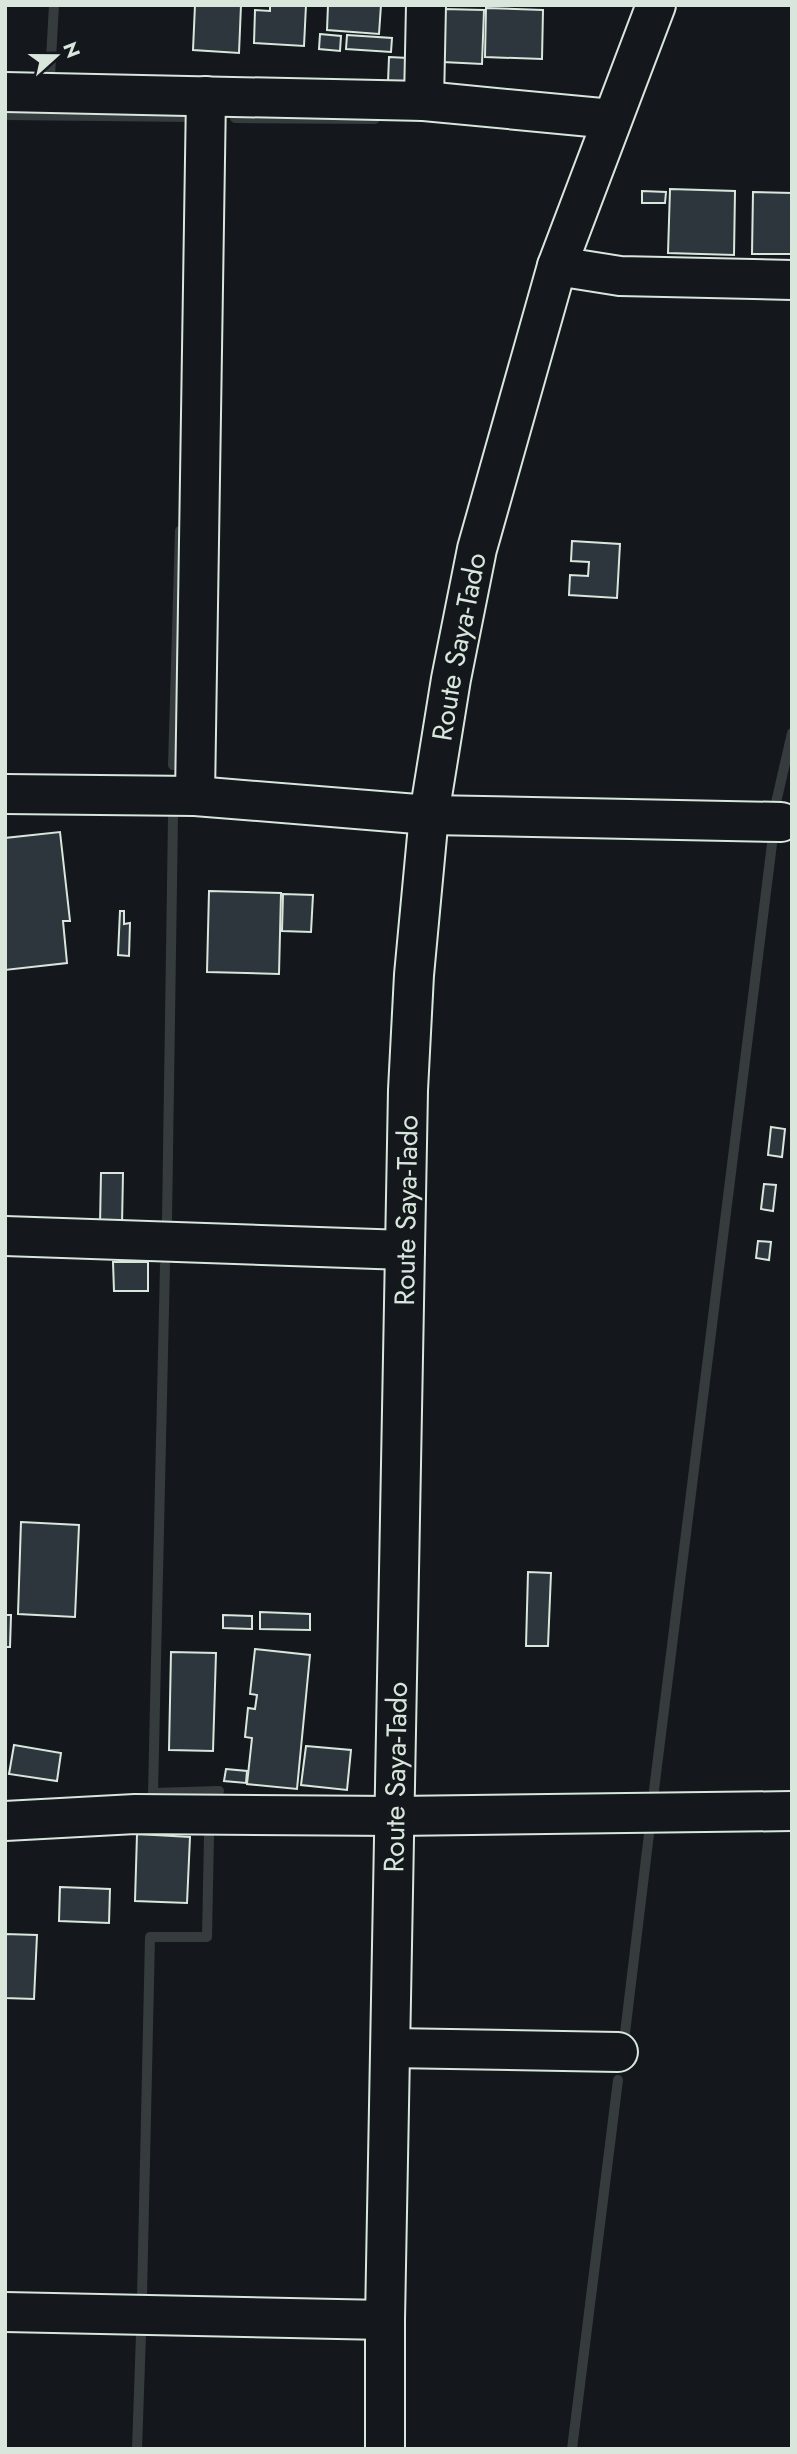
<svg xmlns="http://www.w3.org/2000/svg" width="797" height="2454" font-family="Jost,sans-serif">
	<style>
		.lines { fill: none; stroke-linecap: round; stroke-linejoin: round }
		.stream { stroke: #363b3e; stroke-width: 10 }
		.building { fill: #2c363c; stroke: #d8e6dc; stroke-width: 2 }
		.minor-casing { stroke: #d8e6dc; stroke-width: 42 }
		.major-casing { stroke: #d8e6dc; stroke-width: 42 }
		.minor { stroke: #14181c; stroke-width: 38 }
		.major { stroke: #14181c; stroke-width: 38 }
		.labels { text-anchor: middle; stroke-width: 5; stroke-linejoin: round; paint-order: stroke }
		.street-label { font-size: 28px; fill: #d8e6dc; stroke: #14181c }
	</style>
	<rect width="100%" height="100%" fill="#14181c"/>
	<g class="lines">
		<g class="stream">
			<polyline points="50,76 54,5"/>
			<polyline points="5,115 192,117 192,123"/>
			<polyline points="235,118 375,119"/>
			<polyline points="173,765 180,531"/>
			<polyline points="775,807 792,733"/>
			<polyline points="167,1220 173,817"/>
			<polyline points="165,1265 153,1793 219,1791"/>
			<polyline points="654,1790 773,836"/>
			<polyline points="625,2033 649,1834"/>
			<polyline points="142,2296 150,1937 207,1937 209,1835"/>
			<polyline points="137,2449 141,2334"/>
			<polyline points="572,2449 618,2080"/>
		</g>
	</g>
	<g class="building">
		<polygon points="195,5 241,5 239,53 193,50"/>
		<polygon points="270,5 306,5 304,46 254,43 255,10 270,11"/>
		<polygon points="328,5 381,5 379,34 327,30"/>
		<polygon points="486,8 543,10 542,59 485,57"/>
		<polygon points="444,9 484,10 482,64 443,62"/>
		<polygon points="320,34 341,36 340,51 319,49"/>
		<polygon points="347,35 392,38 391,52 346,49"/>
		<polygon points="389,57 408,58 407,83 388,82"/>
		<polygon points="670,189 735,191 734,255 668,253"/>
		<polygon points="642,191 666,192 665,203 642,203"/>
		<polygon points="753,192 792,193 792,254 752,254"/>
		<polygon points="572,541 620,544 617,598 569,595 570,575 588,576 589,562 571,561"/>
		<polygon points="60,832 70,921 63,921 67,963 5,970 5,838"/>
		<polygon points="209,891 281,893 279,974 207,972"/>
		<polygon points="283,894 313,895 311,932 282,931"/>
		<polygon points="120,911 124,911 124,924 130,923 129,956 118,955"/>
		<polygon points="771,1127 785,1129 782,1157 768,1155"/>
		<polygon points="101,1173 123,1173 122,1225 100,1225"/>
		<polygon points="764,1184 776,1185 773,1211 761,1209"/>
		<polygon points="758,1241 771,1242 769,1260 756,1258"/>
		<polygon points="113,1262 148,1262 148,1291 114,1291"/>
		<polygon points="21,1522 79,1525 75,1617 18,1614"/>
		<polygon points="528,1572 551,1573 548,1646 526,1646"/>
		<polygon points="260,1612 310,1614 310,1630 260,1629"/>
		<polygon points="5,1615 11,1615 10,1647 5,1647"/>
		<polygon points="223,1615 252,1616 252,1629 223,1628"/>
		<polygon points="255,1649 310,1655 297,1789 247,1784 252,1738 245,1737 248,1708 255,1709 257,1695 250,1694"/>
		<polygon points="171,1652 216,1653 213,1751 169,1750"/>
		<polygon points="14,1745 61,1753 57,1781 9,1774"/>
		<polygon points="306,1746 351,1750 347,1790 301,1785"/>
		<polygon points="226,1769 247,1771 246,1783 224,1781"/>
		<polygon points="137,1834 190,1837 187,1903 135,1901"/>
		<polygon points="60,1887 110,1889 109,1923 59,1921"/>
		<polygon points="5,1934 37,1935 34,1999 5,1998"/>
	</g>
	<g class="lines">
		<defs>
			<g id="minor">
				<polyline points="5,92 424,101 612,119"/>
				<polyline points="424,101 426,5"/>
				<polyline points="557,266 620,276 792,280"/>
				<polyline points="5,794 195,796 429,815 781,822"/>
				<polyline points="195,796 206,96"/>
				<polyline points="5,1236 405,1250"/>
				<polyline points="5,1821 135,1814 396,1816 792,1811"/>
				<polyline points="391,2048 618,2052"/>
				<polyline points="5,2312 385,2320"/>
			</g>
			<g id="major">
				<path id="s1" d="M385,2449V2320L408,1090L414,975L429,815L451,679L477,549L557,266L656,5"/>
			</g>
		</defs>
		<use href="#minor" class="minor-casing"/>
		<use href="#major" class="major-casing"/>
		<use href="#minor" class="minor"/>
		<use href="#major" class="major"/>
	</g>
	<g class="labels">
		<g class="street-label">
			<text dy="10" stroke="none"><textPath href="#s1" startOffset="1806">Route Saya-Tado</textPath></text>
			<text dy="10" stroke="none"><textPath href="#s1" startOffset="1239">Route Saya-Tado</textPath></text>
			<text dy="10" stroke="none"><textPath href="#s1" startOffset="672">Route Saya-Tado</textPath></text>
		</g>
	</g>
	<rect width="797" height="2454" fill="none" stroke="#d8e6dc" stroke-width="14"/>
	<g transform="translate(56 56) rotate(69)" stroke="#14181c" stroke-width="5" paint-order="stroke">
	<path d="M0-5L12 26L0 18L-12 26Z" fill="#d8e6dc"/>
	<text y="-10" font-size="19" font-weight="bold" text-anchor="middle" fill="#d8e6dc">N</text>
	</g>
</svg>
